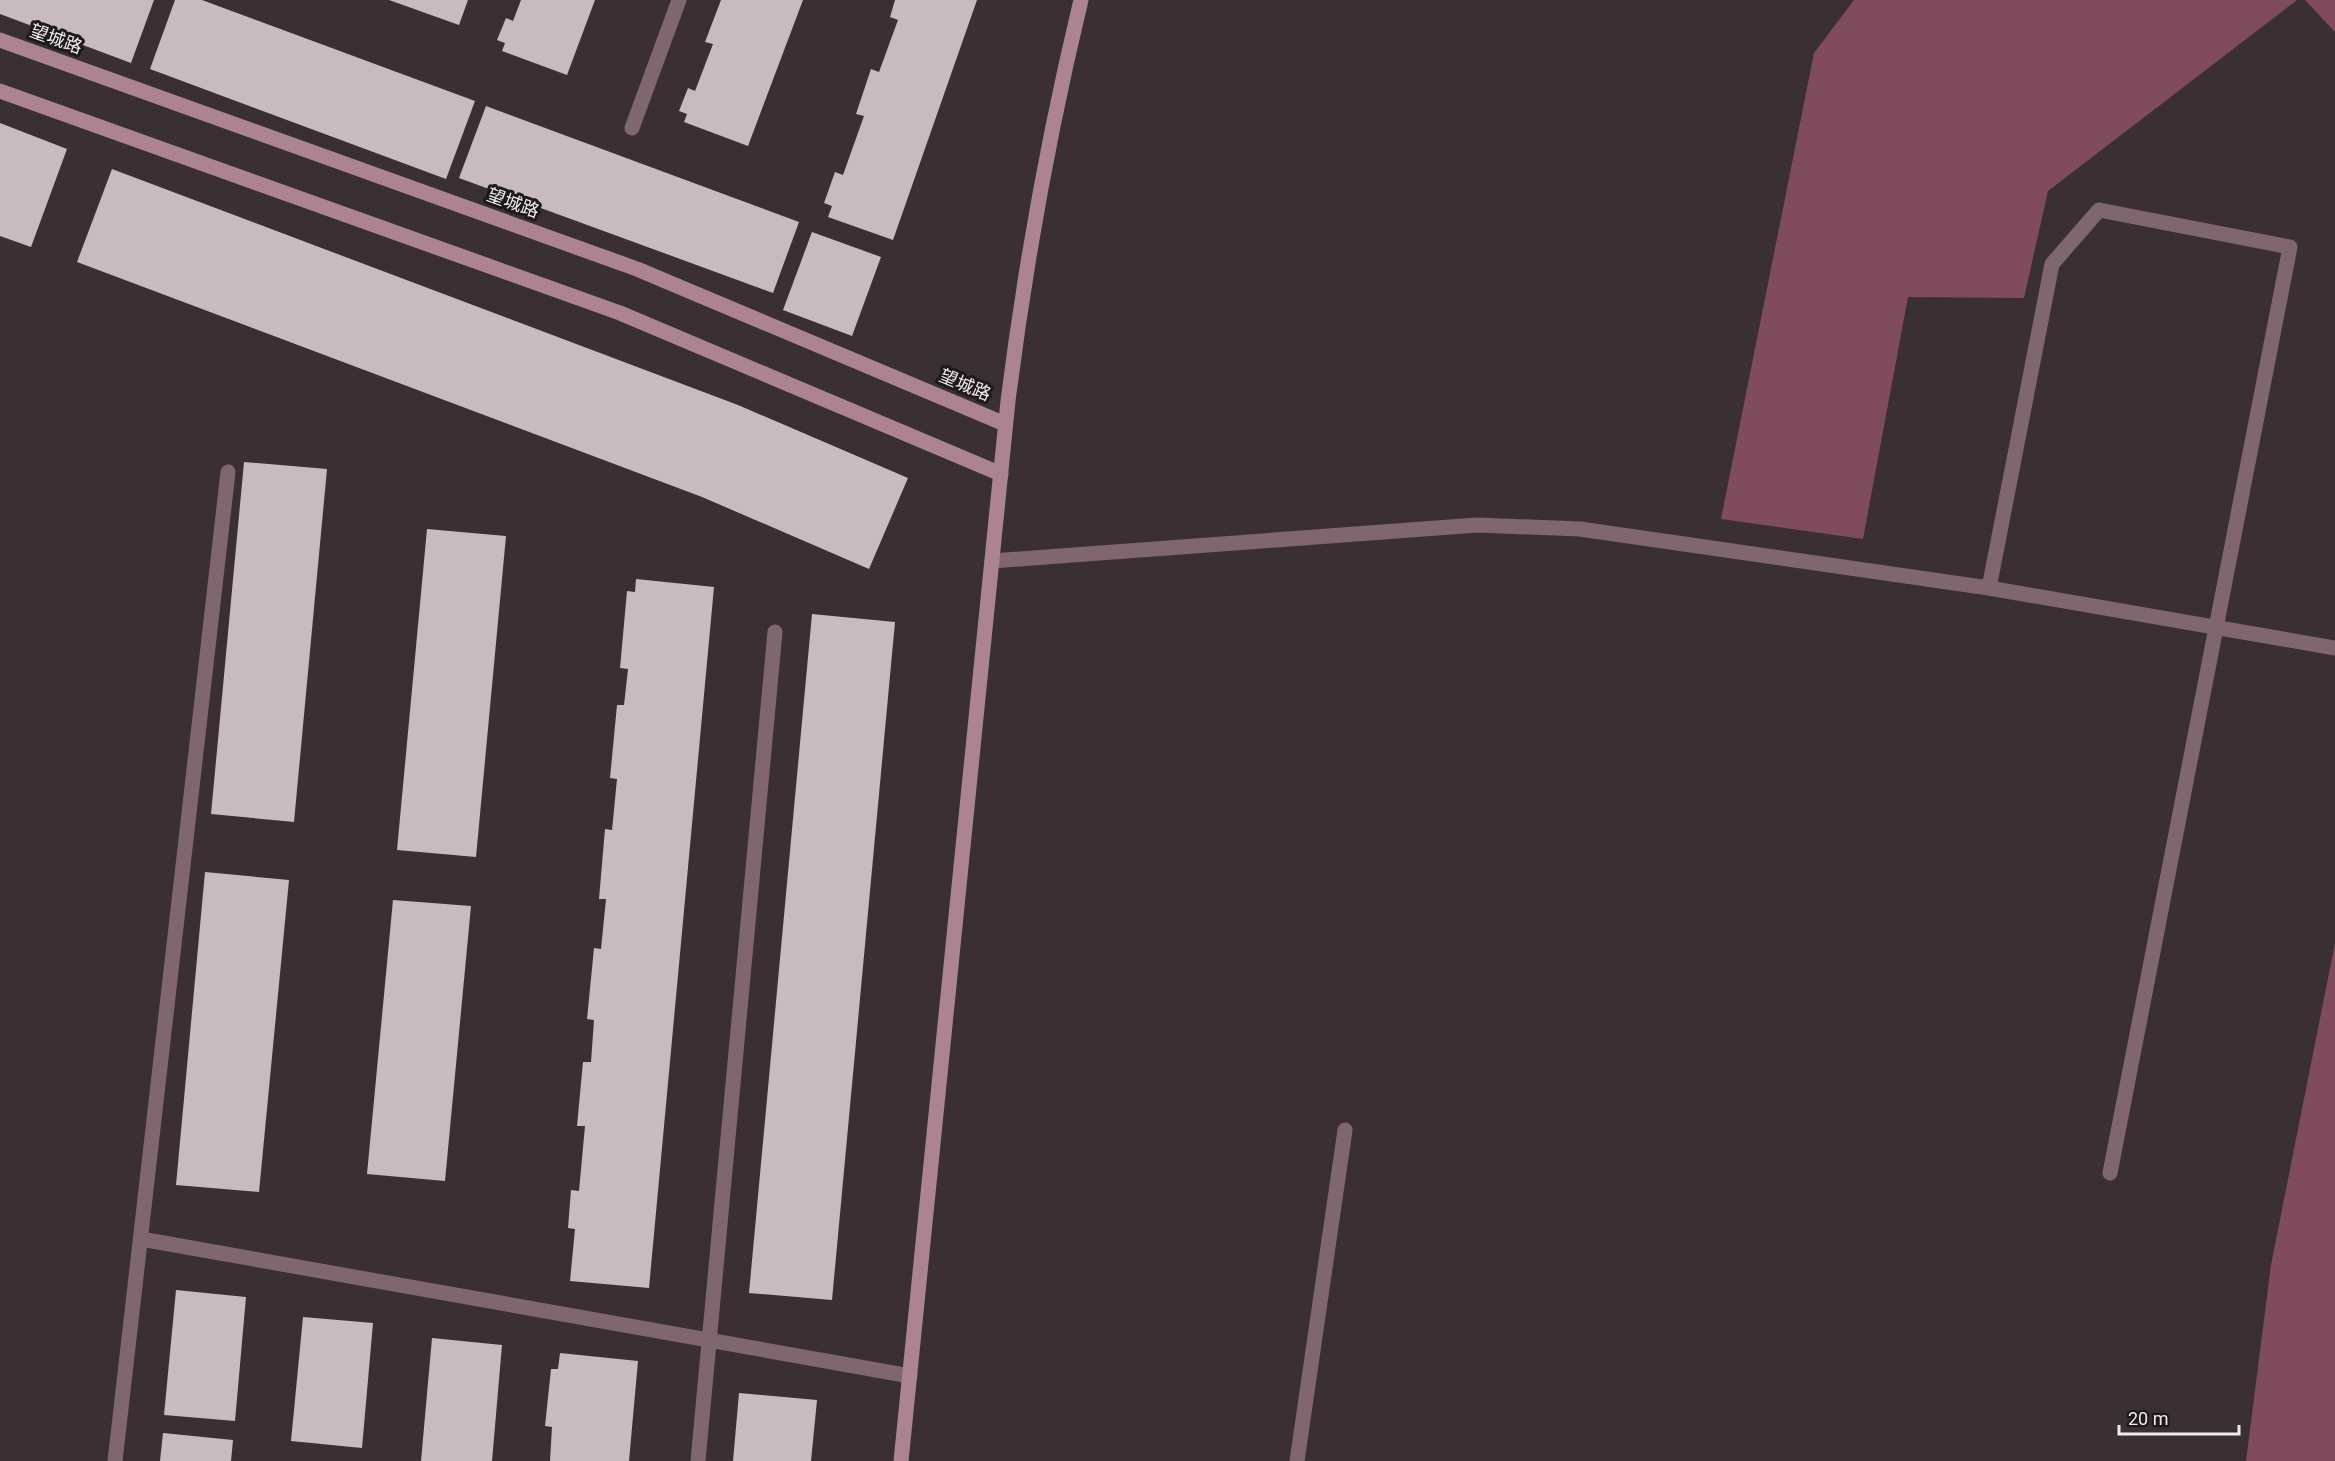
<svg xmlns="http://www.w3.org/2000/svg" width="2335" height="1461" font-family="Roboto,'Noto Sans SC',sans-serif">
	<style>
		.forest { fill: #7f4b5d }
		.building { fill: #c8bbbf }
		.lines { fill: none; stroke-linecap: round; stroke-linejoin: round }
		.lane { stroke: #80676f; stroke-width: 15 }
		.secondary { stroke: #ab8490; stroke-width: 15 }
		.labels { text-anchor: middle; stroke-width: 6; stroke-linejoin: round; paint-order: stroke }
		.street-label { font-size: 18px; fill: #f1ebec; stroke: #1e1a1b }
	</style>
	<rect width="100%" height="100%" fill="#3a3033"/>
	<g class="forest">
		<polygon points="1854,0 2297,0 2048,191 2024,298 1908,297 1863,539 1721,519 1814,53"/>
		<polygon points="2305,0 2335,0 2335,32"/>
		<polygon points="2335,943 2335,1461 2246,1461 2271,1265"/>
	</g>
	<g class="building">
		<polygon points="0,0 154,0 131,63 0,14"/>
		<polygon points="175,0 202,0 475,101 446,179 150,69"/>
		<polygon points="389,0 468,0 459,25"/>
		<polygon points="521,0 595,0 567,75 502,51 505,43 497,40 506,18 513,21"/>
		<polygon points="721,0 803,0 748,146 684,122 687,114 679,111 688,88 695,91 713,44 705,42"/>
		<polygon points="895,0 977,0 893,240 828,217 832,206 824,203 835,172 843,175 864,116 856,114 871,69 879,72 898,20 890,17"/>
		<polygon points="486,106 799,222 773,293 459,178"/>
		<polygon points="0,123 67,149 31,247 0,236"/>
		<polygon points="112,169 738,405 908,478 869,569 702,497 77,262"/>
		<polygon points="812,232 881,257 852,336 783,310"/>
		<polygon points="244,462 327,469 294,822 211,814"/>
		<polygon points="427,529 506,536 476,857 397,850"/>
		<polygon points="636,579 714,587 649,1288 570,1281 575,1229 568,1228 571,1190 579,1191 585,1126 577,1126 583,1062 591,1062 594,1020 587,1019 594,948 601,949 606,899 599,899 605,829 612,830 617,779 610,778 617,705 624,705 628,669 620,668 627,591 635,592"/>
		<polygon points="812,614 895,622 832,1300 749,1293"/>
		<polygon points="205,872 289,880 259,1192 176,1185"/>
		<polygon points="393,900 471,906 445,1181 367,1174"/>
		<polygon points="176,1290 246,1297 235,1421 164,1415"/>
		<polygon points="303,1317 373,1323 362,1448 291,1441"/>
		<polygon points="432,1338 502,1345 492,1461 421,1461"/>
		<polygon points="560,1353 638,1361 629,1461 550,1461 552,1427 545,1426 551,1369 558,1369"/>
		<polygon points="739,1393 817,1400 811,1461 733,1461"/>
		<polygon points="163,1433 233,1440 231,1461 160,1461"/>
	</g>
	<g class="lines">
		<g class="lane">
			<polyline points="632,128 679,0"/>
			<polyline points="992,561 1477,525 1580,529 1989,588 2335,648"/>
			<polyline points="1989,588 2052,264 2099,210 2290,247 2110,1173"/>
			<polyline points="141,1239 910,1376"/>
			<polyline points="115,1461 228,472"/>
			<polyline points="698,1461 775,632"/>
			<polyline points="1297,1461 1345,1130"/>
		</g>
		<g class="secondary">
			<polyline points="0,40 637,269 1005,424"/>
			<polyline points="0,91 620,313 1001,474"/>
			<path d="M901,1461L1008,401C1025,266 1049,133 1081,0"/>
		</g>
	</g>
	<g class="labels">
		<g class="street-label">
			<text transform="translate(56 39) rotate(20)" y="6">望城路</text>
			<text transform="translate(513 203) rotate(20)" y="6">望城路</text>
			<text transform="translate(965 385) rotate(23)" y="6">望城路</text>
		</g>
	</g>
	<path d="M2119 1425v9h120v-9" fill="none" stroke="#f1ebec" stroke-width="3"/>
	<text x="2128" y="1425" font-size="18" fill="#f1ebec" stroke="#1e1a1b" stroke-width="4.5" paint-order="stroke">20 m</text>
</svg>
